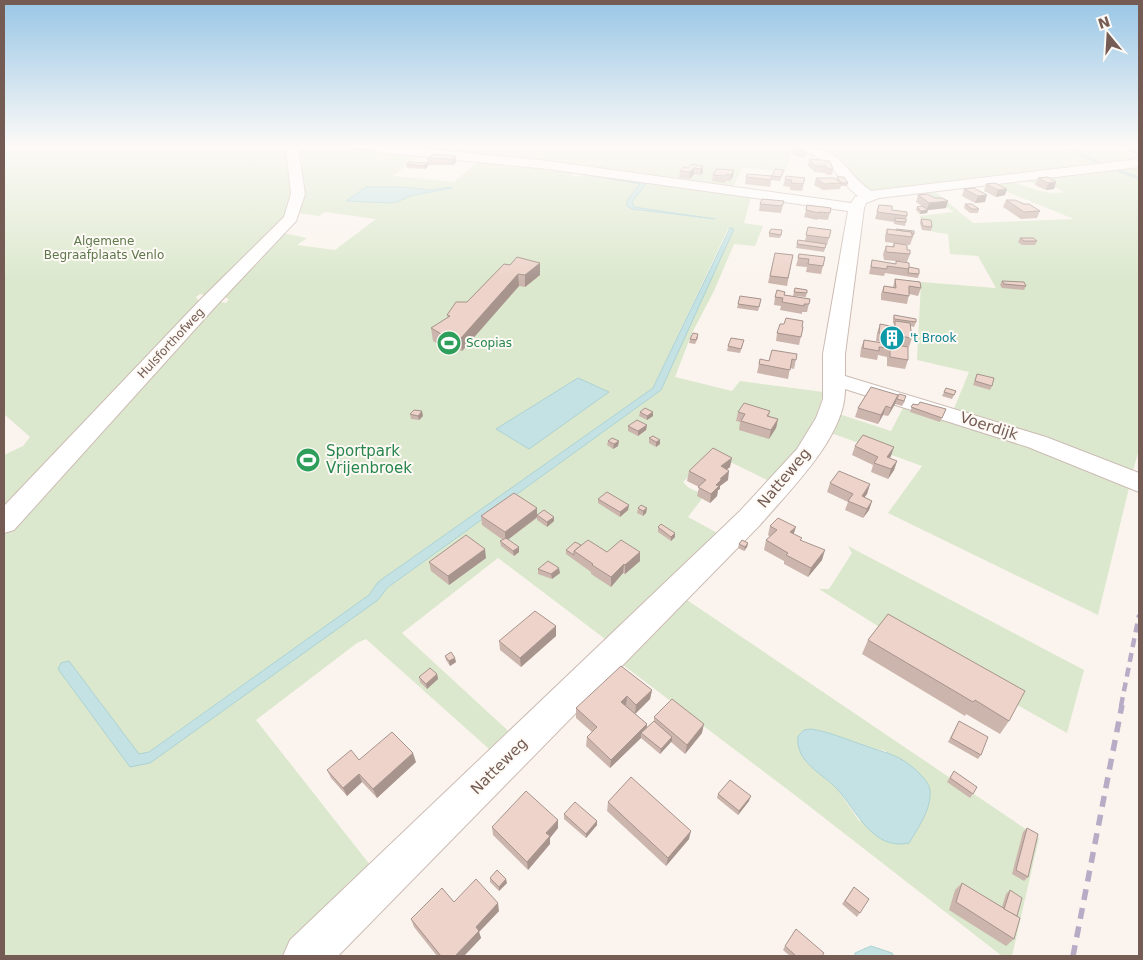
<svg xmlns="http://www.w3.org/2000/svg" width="1143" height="960" font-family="'DejaVu Sans',sans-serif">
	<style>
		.green { fill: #dbe8cd; fill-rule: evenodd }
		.water { fill: #c4e2e3; stroke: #acd2d3 }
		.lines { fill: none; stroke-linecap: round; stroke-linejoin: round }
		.stream { stroke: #acd2d3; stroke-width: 3 }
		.minor-casing { stroke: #ccbcb4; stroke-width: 2 }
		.minor { fill: #fff; fill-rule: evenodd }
		.rail-far1 { stroke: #b7acc5; stroke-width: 4.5; stroke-dasharray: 9 6; stroke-linecap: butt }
		.rail { stroke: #b7acc5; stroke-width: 5.5; stroke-dasharray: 11 8; stroke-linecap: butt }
		.wall { fill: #ccb5ad }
		.shaded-wall { fill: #a6948d }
		.building { fill: #edd3c9; stroke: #a6948d }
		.labels { text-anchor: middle; stroke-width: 4; stroke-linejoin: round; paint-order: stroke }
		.far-park-label { font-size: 12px; fill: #5e784c; stroke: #fdf9f4 }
		.far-culture-label { font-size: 12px; fill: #0d838f; stroke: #fdf9f4; text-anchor: start }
		.far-street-label { font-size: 12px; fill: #745b53; stroke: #fdf9f4 }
		.far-leisure-label { font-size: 12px; fill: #27864d; stroke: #fdf9f4; text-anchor: start }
		.street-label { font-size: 15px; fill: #745b53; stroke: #fdf9f4 }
		.leisure-label { font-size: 15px; fill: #27864d; stroke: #fdf9f4; text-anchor: start }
	</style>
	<rect width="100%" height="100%" fill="#fbf4ee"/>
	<g class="green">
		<polygon points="4,148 285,148 287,149 292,196 284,219 208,296 200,294 196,297 201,304 4,514 4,455 23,446 30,437 4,414"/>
		<path d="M297,148H361L422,153L393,176L454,182L480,160L569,170L573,173L571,176L578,177L581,174L592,173L751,197L744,223L763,226L755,246L734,244L714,291L692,333L675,377L732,391L740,381L823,392C817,428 794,454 771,482L712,453L683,482L689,488L703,494L704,496L688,517L723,536L613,645L498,558L402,633L517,739L498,757L366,639L357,643L256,720L378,875L294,956H4V528L34,498L211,306L220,302L226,303L229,299L222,296L283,233L307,238L297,245L335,250L376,219L325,212L319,216L298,213L303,193ZM366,187H402L429,190L452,188L410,196L400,199L375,202L347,201ZM734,228L661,390L387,588L378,600L129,766L369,595L378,582L653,388L728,229Z"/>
		<polygon points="398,148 794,148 785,172 743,167 732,190 541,162"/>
		<path d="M812,148H1112L1139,157V161L876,193L867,191C853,171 836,154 812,148Z"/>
		<path d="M1139,166V449L1132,475L953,411L969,372L917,360L921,282L996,288L978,256L950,254L948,234L933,232L919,216L954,212L924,191L933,190L973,223L1074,219L988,184C995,183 1005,180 1012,182C1030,187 1046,196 1064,192L1047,183L1036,184L1020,180Z"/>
		<polygon points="906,402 1130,484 1098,615 888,513 922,466 831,433 839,414 891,431"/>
		<polygon points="848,546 1084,670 1067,733 881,628 819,589 829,589 852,553"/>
		<path d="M687,600L1039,838L1012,956H1002L800,799L623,665ZM863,746L886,751L860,822L837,789L806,762Z"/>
	</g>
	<g class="water">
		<polygon points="589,175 643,183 645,185 632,202 634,207 715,219 632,209 627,206 627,201 640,184"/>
		<polygon points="366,187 402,187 429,190 452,187 452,188 410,196 397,202 390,203 346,201"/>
		<polygon points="730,228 734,229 661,390 387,588 378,600 150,763 130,767 58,669 61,663 69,661 139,754 149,752 369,595 378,582 653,388"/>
		<polygon points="578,378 609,392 529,449 496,429"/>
		<path d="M811,729C830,732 845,739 863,745C888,754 900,754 920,774C924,778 929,784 930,790C932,808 918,828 909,843C873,851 857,811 837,789C822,773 795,762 798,736L804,730Z"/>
		<polygon points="871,946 892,953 894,956 855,956 855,953"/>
	</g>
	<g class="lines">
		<g class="stream">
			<polyline points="349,148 382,151"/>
			<polyline points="1069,148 1097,162"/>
			<polyline points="1119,171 1139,178"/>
		</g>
		<defs>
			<g id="minor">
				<polygon points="286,148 298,148 305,194 296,221 216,306 14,530 4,533 4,506 202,298 284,217 291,194"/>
				<path d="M372,148H415L548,161L851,203L855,197L858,196C833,176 837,162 801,151L799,148C845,148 840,168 871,191L1139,159V167L879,198L866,203L864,208L845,354V376L1046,437L1139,473V492L1028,447L845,389C846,436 789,491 760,525L338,956H283L290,940L740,511L797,449L816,418L823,399V354L848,211L548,169L378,152Z"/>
			</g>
		</defs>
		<use href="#minor" class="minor-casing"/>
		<use href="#minor" class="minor"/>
		<polyline class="rail-far1" points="1121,706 1139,615"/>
		<polyline class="rail" points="1073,956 1122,705"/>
	</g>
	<g class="wall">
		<polygon points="793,148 807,148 805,158 792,155"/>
		<polygon points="1130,149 1139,149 1139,155 1129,152"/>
		<polygon points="456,156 456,162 453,165 428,165 428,166 425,169 407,168 406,164 427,163 427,158"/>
		<polygon points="809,159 830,161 833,169 832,175 827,175 825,173 815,172 808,166"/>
		<polygon points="703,166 703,173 700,175 694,174 690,179 679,178 680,171 688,168"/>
		<polygon points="734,170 733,176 730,181 726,181 724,183 712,181 713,175"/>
		<polygon points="784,170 780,181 772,180 772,176"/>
		<polygon points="772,176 770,187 745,184 746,177"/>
		<polygon points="837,177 848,183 847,186 841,186 840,189 823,190 814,185 816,178 836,180"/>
		<polygon points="805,178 802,191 790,190 790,187 783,186 785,179"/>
		<polygon points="1038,178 1056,182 1054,189 1046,190 1035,185"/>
		<polygon points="986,184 1007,189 1005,195 996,197 984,191"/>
		<polygon points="974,188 985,202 975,203 962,196 964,189"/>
		<polygon points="918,195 946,208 928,210 927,213 920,214 916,210 917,207 922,206 916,202"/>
		<polygon points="1006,200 1024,204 1040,211 1037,218 1021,219 1003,207"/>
		<polygon points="784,201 781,213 759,211 760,204"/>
		<polygon points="965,204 979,209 978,213 970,213 964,208"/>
		<polygon points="879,205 907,216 905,226 894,224 894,222 875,219"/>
		<polygon points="831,208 828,220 818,219 817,220 804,217 806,210"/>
		<polygon points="921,219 932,227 931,231 922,230 920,223"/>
		<polygon points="808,227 831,230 827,245 826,245 824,252 796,248 798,240 805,241"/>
		<polygon points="887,229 914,234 910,245 885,242 885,236"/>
		<polygon points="769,233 782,234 780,238 769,237"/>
		<polygon points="1020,238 1037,241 1035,245 1022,245 1018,242"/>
		<polygon points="894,243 907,250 910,254 907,262 884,260 883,254 886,246 892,247"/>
		<polygon points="775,253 793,255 787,286 768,283"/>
		<polygon points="799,254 825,257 821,274 806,272 807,267 796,266"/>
		<polygon points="872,260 896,264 896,261 909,267 919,274 918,278 885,273 884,276 869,274"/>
		<polygon points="504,264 540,275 525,287 519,286 462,351 453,349 451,351 433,341 431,328 448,318 447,315 467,302"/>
		<polygon points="895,279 921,288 918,296 909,294 907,304 881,300 881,294 884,286 893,287"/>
		<polygon points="1002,281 1026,286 1024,290 1002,288 1000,285"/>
		<polygon points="795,288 807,290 806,297 793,296"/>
		<polygon points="785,295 810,299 807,312 802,312 802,314 780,310 781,306 774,305 775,297"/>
		<polygon points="761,299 758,311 737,308 738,304"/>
		<polygon points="894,315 916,322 914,327 910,326 912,338 909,347 876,341 877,333 880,324 893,327 894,324 893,323 893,320"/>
		<polygon points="802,327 803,327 799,345 776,341 777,333"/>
		<polygon points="698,334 698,338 695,344 689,343 690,339"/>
		<polygon points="864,340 908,347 908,360 905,369 887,366 887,357 878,355 877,360 860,357 861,348"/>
		<polygon points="743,344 740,353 727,351 728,346"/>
		<polygon points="797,354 794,369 790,368 788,379 757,373 760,359 769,361"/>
		<polygon points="977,374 992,386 990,390 973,385"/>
		<polygon points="871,387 905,401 902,406 895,404 888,416 883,415 878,424 855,417 858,408"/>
		<polygon points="946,388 956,391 952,399 942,396"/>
		<polygon points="913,404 918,405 946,409 940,422 910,412"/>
		<polygon points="770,411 769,416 778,419 776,428 769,439 739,430 740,422 736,421 738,412"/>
		<polygon points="640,412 653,416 647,420 639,416"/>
		<polygon points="410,414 423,416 419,420 411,419"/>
		<polygon points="647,425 646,430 638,436 628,431 628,426"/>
		<polygon points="649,438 660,440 660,444 656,447 649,443"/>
		<polygon points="608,441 618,446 613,449 607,445"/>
		<polygon points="855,446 891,456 889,458 897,461 894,470 888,479 871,472 873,465 852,455"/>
		<polygon points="730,467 727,469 728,480 720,486 720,489 718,490 717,496 710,503 697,496 699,487 687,481 689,471"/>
		<polygon points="830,483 870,484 867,494 864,497 872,501 869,510 863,518 845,510 848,502 827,492"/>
		<polygon points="598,499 629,505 628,510 620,517 598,503"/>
		<polygon points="638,508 647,508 646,513 643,516 637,513"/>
		<polygon points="537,515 554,517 554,521 547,527 537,520 537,518 508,539 519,552 514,556 501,546 500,541 503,540 482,525 481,516"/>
		<polygon points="770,526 801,541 822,560 808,577 784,564 784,561 764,550 766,540 770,537 768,535"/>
		<polygon points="658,527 675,537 671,541 658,532"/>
		<polygon points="748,543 747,547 744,551 738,548 739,544"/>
		<polygon points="581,545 607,552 640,552 640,561 625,574 623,573 611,587 591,574 591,572 566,554 566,550"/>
		<polygon points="486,558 449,585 431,571 429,562"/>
		<polygon points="538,569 560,573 552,579 538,574"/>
		<polygon points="888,614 1009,721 1000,734 966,714 965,716 862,654 868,640"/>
		<polygon points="556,636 521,667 500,650 499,641"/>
		<polygon points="445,656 456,662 450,666 446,660"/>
		<polygon points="437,674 438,679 427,689 420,682 419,677"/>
		<polygon points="652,690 650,699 635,714 647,724 647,728 654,721 654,717 702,733 685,754 671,742 660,754 641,738 610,768 586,746 587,737 592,732 576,718 576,708"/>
		<polygon points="959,721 981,755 978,759 948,742"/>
		<polygon points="359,760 416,762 377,798 362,782 347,796 331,778 327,770"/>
		<polygon points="954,771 973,794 970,798 947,782"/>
		<polygon points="718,794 749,801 738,815 717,798"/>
		<polygon points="608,802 689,839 666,866 607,811"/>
		<polygon points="564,814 597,821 597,825 586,838 564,819"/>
		<polygon points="492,827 558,828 550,838 550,844 528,870 493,835"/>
		<polygon points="1027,828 1028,877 1024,881 1012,874 1023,832"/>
		<polygon points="490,878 507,883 499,891 490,882"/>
		<polygon points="962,883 1002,907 1006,894 1010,890 1017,916 1014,939 1006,946 949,910 955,890"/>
		<polygon points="854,887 869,899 857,917 842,904"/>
		<polygon points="454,902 499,911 479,932 481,938 464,956 437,956 414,927 411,919"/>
		<polygon points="785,946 822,956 790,956 783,950"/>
	</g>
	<g class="shaded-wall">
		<polygon points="456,156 456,162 453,165 452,159"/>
		<polygon points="428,163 428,166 425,169 424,166"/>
		<polygon points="703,166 703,173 700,175 701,169"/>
		<polygon points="694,168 694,174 690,179 690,172"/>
		<polygon points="734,170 733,176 730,181 731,175"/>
		<polygon points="1056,182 1054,189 1046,190 1048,183"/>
		<polygon points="1007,189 1005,195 996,197 998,190"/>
		<polygon points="987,195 985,202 975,203 978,196"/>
		<polygon points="948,201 946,208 928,210 927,213 920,214 921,211 927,210 929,203"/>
		<polygon points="540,263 540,275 525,287 525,275"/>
		<polygon points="518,274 519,286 462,351 461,338"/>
		<polygon points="451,337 453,349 451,351 450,339"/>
		<polygon points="898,395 895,404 888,416 891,408"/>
		<polygon points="886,406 883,415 878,424 881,415"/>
		<polygon points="422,411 423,416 419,420 418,416"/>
		<polygon points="653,412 653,416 647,420 647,416"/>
		<polygon points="778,419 776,428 769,439 771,430"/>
		<polygon points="647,425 646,430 638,436 638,431"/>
		<polygon points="660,440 660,444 656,447 656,442"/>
		<polygon points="619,441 618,446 613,449 614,444"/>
		<polygon points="894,447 891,456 884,466 887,457"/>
		<polygon points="732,458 730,467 720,476 721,466"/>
		<polygon points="897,461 894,470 888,479 891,469"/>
		<polygon points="729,471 728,480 720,486 720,489 718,490 717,496 710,503 711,494 716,485 720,479"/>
		<polygon points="870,484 867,494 859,505 862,496"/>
		<polygon points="872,501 869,510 863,518 867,509"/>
		<polygon points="629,505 628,510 620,517 620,512"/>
		<polygon points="537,508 537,517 505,542 505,532"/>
		<polygon points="647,508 646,513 643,516 643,511"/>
		<polygon points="554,517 554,521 547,527 547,522"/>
		<polygon points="796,527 793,536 790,532"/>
		<polygon points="675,533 675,537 671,541 671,537"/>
		<polygon points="748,543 747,547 744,551 745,547"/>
		<polygon points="519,547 519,552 514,556 513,551"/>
		<polygon points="485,549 486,558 449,585 448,576"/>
		<polygon points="825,550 822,560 808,577 811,568"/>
		<polygon points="640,552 640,561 625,574 625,565"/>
		<polygon points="624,564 623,573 611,587 611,577"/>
		<polygon points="559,568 560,573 552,579 551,574"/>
		<polygon points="556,626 556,636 521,667 520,658"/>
		<polygon points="455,658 456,662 450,666 449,661"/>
		<polygon points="437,674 438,679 427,689 426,684"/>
		<polygon points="652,690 650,699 635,714 636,705"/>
		<polygon points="627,696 626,705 620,711 621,702"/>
		<polygon points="647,724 646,733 641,733 641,738 610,768 611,760"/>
		<polygon points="704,724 702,733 685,754 687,745"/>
		<polygon points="672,737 672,741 660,754 661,749"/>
		<polygon points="413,753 416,762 377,798 373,789"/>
		<polygon points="359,774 362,782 347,796 343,788"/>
		<polygon points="751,796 749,801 738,815 739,811"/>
		<polygon points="558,820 558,828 550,838 550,844 528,870 527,862 546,833"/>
		<polygon points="597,821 597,825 586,838 586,834"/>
		<polygon points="691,831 689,839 666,866 668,858"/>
		<polygon points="506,879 507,883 499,891 499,887"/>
		<polygon points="498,903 499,911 479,932 481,938 464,956 455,956 476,927"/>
	</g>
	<g class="building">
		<polygon points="1135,148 1139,149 1139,152 1130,149"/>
		<polygon points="433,154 456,156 452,159 427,158"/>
		<polygon points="809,159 830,161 833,169 828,169 826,166 816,166"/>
		<polygon points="410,162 428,163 424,166 406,164"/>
		<polygon points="692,164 703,166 701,169 694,168 690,172 680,171 684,167 688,168"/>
		<polygon points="716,169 734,170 731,175 726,174 725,176 713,175"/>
		<polygon points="775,169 784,170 781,177 772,176"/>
		<polygon points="747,174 772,176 771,180 746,177"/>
		<polygon points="786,176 805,178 803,184 791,183 792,180 785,179"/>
		<polygon points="837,177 844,177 848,183 841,183"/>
		<polygon points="1048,177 1056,182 1048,183 1038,178"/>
		<polygon points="816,178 834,178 842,183 824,184"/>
		<polygon points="995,183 1007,189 998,190 986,184"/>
		<polygon points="974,188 987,195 978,196 964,189"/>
		<polygon points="927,194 935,198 942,198 948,201 929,203 918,195"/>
		<polygon points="762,199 784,201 782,206 760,204"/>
		<polygon points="1006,200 1015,200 1024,204 1029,204 1040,211 1024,212"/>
		<polygon points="965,204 972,204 979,209 972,209"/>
		<polygon points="807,205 831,208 830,213 819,212 819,213 806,210"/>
		<polygon points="879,205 892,206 892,210 907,212 907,216 877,212"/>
		<polygon points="922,206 928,210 921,211 917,207"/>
		<polygon points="895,218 906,219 906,222 895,221"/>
		<polygon points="921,219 931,220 932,227 923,226"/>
		<polygon points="808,227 831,230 829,238 806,235"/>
		<polygon points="771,229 782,230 781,235 769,233"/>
		<polygon points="887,229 912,232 912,237 887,234"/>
		<polygon points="896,229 914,231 914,234 912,234 912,232 896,230"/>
		<polygon points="1020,238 1033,238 1037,241 1024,241"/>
		<polygon points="798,240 826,244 825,248 797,244"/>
		<polygon points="894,243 907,245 907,250 910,250 910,254 886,252 886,246 894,247"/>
		<polygon points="775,253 793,255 788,278 770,276"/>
		<polygon points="799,254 825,257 823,266 808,264 809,259 798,258"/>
		<polygon points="517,257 540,263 525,275 518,274 461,338 451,337 450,339 431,328 450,316 447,315 456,302 467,302 504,264 510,265"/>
		<polygon points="872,260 896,264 896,261 909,263 909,269 887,266 887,269 871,267"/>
		<polygon points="909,267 919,269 919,274 908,273"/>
		<polygon points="895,279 920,282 921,288 909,286 909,296 883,292 884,286 896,288"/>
		<polygon points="1002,281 1024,282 1026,286 1004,284"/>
		<polygon points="795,288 807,290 807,293 794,292"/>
		<polygon points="777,290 785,292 784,295 810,299 809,304 804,304 804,306 782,302 783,298 775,297"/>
		<polygon points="740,296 761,299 759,307 738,304"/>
		<polygon points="894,315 916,319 916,322 894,319"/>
		<polygon points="786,318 803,321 802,327 803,327 801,337 777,333 780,324 784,324"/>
		<polygon points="895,321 910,323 912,338 879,333 880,324 895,327"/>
		<polygon points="693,333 698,334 696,340 690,339"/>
		<polygon points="731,338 744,340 741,349 728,346"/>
		<polygon points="864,340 908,347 908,360 890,357 890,348 879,347 879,351 863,348"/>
		<polygon points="772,350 797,354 796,360 792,359 790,370 759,364 760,359 769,361"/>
		<polygon points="977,374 994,378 992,386 975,381"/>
		<polygon points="871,387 898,395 891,408 886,406 881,415 858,408"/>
		<polygon points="946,388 956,391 954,395 944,392"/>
		<polygon points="899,394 906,396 904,401 897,399"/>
		<polygon points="920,402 946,409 942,418 911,407 913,404 918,405"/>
		<polygon points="744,403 770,411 767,416 778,419 771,430 741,421 745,414 738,412"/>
		<polygon points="645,408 653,412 647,416 640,412"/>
		<polygon points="414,410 422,411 418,416 410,414"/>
		<polygon points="637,420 647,425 638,431 628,426"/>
		<polygon points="863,435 894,447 887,457 897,461 891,469 874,463 878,457 855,446"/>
		<polygon points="653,436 660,440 656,442 649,438"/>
		<polygon points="612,438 619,441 614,444 608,441"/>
		<polygon points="713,448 732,458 721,466 729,471 720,479 722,479 716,485 719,486 711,494 698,487 706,480 689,471"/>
		<polygon points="839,471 870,484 862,496 872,501 867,509 848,501 853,494 830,483"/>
		<polygon points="607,492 629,505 620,512 598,499"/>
		<polygon points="514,493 537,508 505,532 481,516"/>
		<polygon points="641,505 647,508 643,511 638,508"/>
		<polygon points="544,510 554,517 547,522 537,515"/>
		<polygon points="778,518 796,527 790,532 802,538 800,540 825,550 811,568 786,555 788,553 766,540 777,530 770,526"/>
		<polygon points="661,524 675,533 671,537 658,527"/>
		<polygon points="466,535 485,549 448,576 429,562"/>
		<polygon points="506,538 519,547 513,551 500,541"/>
		<polygon points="588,540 607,552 621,540 640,552 625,565 624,564 611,577 592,565 593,564 574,551"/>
		<polygon points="742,540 748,543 745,547 739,544"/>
		<polygon points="575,542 581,545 574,551 574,555 566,550"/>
		<polygon points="548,561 559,568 551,574 538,569"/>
		<polygon points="535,611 556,626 520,658 499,641"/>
		<polygon points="888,614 1025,691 1009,721 975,700 973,702 868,640"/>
		<polygon points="451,652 455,658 449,661 445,656"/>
		<polygon points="621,666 652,690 636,705 627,696 621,702 647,724 611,760 587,737 597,727 576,708"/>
		<polygon points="430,668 437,674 426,684 419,677"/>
		<polygon points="672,699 704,724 687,745 654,717"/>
		<polygon points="654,721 672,737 661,749 641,733"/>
		<polygon points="959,721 988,737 981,755 951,738"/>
		<polygon points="392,732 413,753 373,789 359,774 343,788 327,770 351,750 359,760"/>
		<polygon points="954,771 977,787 973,794 950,778"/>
		<polygon points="631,777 691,831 668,858 608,802"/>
		<polygon points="730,780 751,796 739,811 718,794"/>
		<polygon points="526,791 558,820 546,833 550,836 527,862 492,827"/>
		<polygon points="575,802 597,821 586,834 564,814"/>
		<polygon points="1027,828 1038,834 1028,877 1016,870"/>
		<polygon points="497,870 506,879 499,887 490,878"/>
		<polygon points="476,879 498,903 476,927 479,931 455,956 441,956 411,919 442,888 454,902"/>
		<polygon points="962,883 1020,918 1014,939 956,902"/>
		<polygon points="854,887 869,899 860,913 845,901"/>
		<polygon points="1010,890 1022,898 1017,916 1004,909"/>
		<polygon points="796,929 824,953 822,956 796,956 785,946"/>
	</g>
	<linearGradient id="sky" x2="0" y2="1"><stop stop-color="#99c6e6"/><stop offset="0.52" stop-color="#fdfaf7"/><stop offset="1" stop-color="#fdfaf7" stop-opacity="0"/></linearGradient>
	<rect width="1143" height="282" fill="url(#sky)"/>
	<defs>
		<symbol id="building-disc" viewBox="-11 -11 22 22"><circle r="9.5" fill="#0f9aa8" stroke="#fdf9f4"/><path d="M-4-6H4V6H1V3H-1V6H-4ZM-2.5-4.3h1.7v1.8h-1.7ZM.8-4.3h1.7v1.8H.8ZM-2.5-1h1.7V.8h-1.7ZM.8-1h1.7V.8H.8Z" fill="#fff"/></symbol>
		<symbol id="stadium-disc" viewBox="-11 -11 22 22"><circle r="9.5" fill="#2e9e5b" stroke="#fdf9f4"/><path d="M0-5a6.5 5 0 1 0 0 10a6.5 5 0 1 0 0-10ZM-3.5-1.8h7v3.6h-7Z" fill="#fff"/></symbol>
	</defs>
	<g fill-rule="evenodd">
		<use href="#building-disc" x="878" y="324" width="28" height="28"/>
		<use href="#stadium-disc" x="435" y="329" width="28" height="28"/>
		<use href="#stadium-disc" x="294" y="446" width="28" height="28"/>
	</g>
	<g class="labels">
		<g class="far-park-label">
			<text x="104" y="245">Algemene<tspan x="104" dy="14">Begraafplaats Venlo</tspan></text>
		</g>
		<g class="far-culture-label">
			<text x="910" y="342">'t Brook</text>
		</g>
		<g class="far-street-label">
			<text transform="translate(171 343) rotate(-47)" y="4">Hulsforthofweg</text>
		</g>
		<g class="far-leisure-label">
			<text x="466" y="347">Scopias</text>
		</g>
		<g class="street-label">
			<text transform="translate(989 426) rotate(18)" y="5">Voerdijk</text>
			<text transform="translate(784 478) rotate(-50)" y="5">Natteweg</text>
			<text transform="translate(499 766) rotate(-45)" y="5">Natteweg</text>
		</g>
		<g class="leisure-label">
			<text x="326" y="456">Sportpark<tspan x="326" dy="17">Vrijenbroek</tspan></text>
		</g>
	</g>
	<rect width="1143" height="960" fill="none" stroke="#745b53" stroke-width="10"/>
	<g transform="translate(1108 35) rotate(342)" stroke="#fdf9f4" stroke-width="4" paint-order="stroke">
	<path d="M0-4L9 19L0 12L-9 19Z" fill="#745b53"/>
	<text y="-8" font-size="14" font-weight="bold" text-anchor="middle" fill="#745b53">N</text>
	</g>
</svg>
